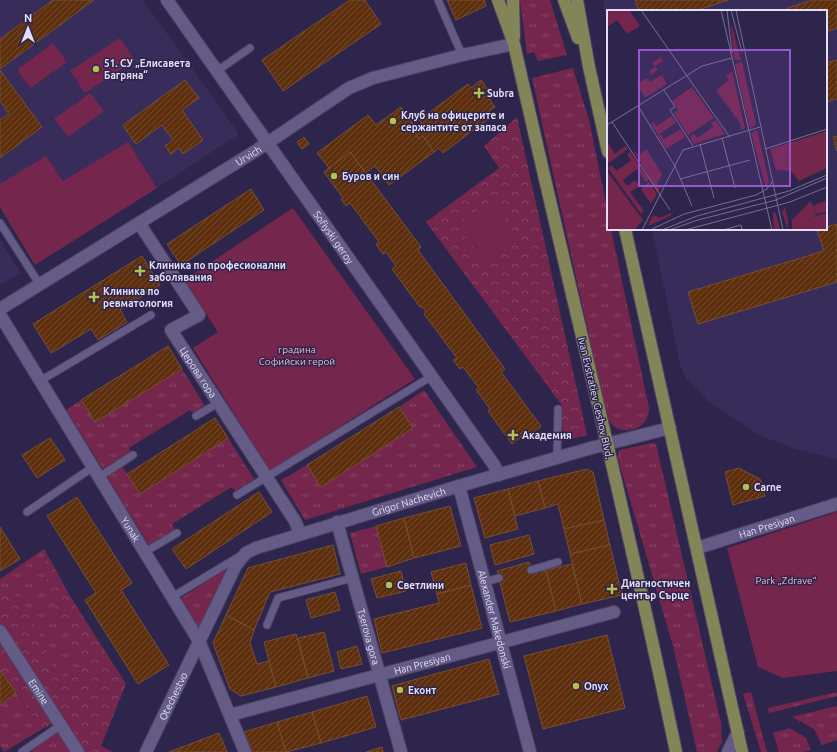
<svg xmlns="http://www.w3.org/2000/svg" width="837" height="752" font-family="Ubuntu,sans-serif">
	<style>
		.built { fill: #372c5a }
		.grass { fill: url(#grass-tufts) }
		.forest { fill: url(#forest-crowns) }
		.park { fill: #74264d }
		.building { fill: url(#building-hatch); stroke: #774e33 }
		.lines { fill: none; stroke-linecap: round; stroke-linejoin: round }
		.service-casing { stroke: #4c4364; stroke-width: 9 }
		.minor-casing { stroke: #4c4364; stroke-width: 14 }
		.tertiary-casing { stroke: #4c4364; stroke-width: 14 }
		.primary-casing { stroke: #4c4364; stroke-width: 14 }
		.service { stroke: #645c87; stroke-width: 7 }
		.minor { stroke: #645c87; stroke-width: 12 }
		.tertiary { stroke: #645c87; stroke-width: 12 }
		.primary { stroke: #838457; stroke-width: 12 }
		.poi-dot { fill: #b8c147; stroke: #2e254c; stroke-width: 1.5 }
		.labels { text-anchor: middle; stroke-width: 3; stroke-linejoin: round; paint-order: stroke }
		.poi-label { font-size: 10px; font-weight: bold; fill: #e2def8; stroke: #2e254c; text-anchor: start }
		.street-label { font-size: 10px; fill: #e2def8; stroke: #2e254c }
		.park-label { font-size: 10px; fill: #f0bbd0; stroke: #2e254c }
		.inset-road { fill: none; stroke: #766f91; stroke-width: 1 }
		.view { fill: #9558cd; fill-opacity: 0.15; stroke: #9558cd; stroke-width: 2 }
		.inset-edge { fill: none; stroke: #e2def8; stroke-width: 2 }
	</style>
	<defs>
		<pattern id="grass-tufts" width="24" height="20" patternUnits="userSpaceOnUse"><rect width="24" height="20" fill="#74264d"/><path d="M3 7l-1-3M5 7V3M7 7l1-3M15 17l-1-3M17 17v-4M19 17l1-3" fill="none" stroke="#884567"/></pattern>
		<pattern id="forest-crowns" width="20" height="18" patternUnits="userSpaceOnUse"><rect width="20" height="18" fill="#74264d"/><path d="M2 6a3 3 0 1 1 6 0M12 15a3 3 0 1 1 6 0" fill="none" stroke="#884567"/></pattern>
		<pattern id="building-hatch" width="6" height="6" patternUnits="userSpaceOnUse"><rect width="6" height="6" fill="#5d2f0d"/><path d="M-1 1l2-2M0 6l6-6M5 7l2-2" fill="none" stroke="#744d31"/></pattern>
	</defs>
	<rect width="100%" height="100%" fill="#2e254c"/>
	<g class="built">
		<polygon points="0,0 143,0 239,134 168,181 35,265 0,207"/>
		<polygon points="603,0 837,0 837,459 796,449 759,435 709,402 686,378 680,365 652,229 826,229 826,11 608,11 608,28"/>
		<polygon points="0,240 21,273 0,285"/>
	</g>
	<g class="grass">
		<polygon points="520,0 550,0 567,55 538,61 534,52 527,54"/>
		<path d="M573,68L589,120L608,213V229H611L649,408C650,432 616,439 607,417L532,78Z"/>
		<polygon points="182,369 205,406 193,413 190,410 129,448 131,452 103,469 66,410 81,400 95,422"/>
		<polygon points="424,390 477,467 305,520 281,480 307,465 321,487 413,428 399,407"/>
		<polygon points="228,438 254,479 235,491 232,487 172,524 175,530 150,546 106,476 122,466 140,494"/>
		<polygon points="652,443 656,444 721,723 722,742 717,752 697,752 673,646 618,459 618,452 620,450"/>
		<polygon points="376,526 387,567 361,574 350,533"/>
		<polygon points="44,549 47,554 45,558 70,643 82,670 75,676 63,677 55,672 44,646 17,597 0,590 0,579"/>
		<polygon points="230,566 199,628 181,598"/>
		<polygon points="751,692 767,752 761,752 743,694"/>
		<polygon points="837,692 837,696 769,713 768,708"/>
		<polygon points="16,693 42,729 4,752 0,746 0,705"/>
		<polygon points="837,706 837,740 822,745 814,729 792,717"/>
		<polygon points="790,728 806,738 811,750 803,752 779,752 773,733"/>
		<polygon points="58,730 72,752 31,752"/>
	</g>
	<g class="forest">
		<polygon points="517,117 587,435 563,441 561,404 426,222 499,168 484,146"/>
		<polygon points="47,554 70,596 126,684 101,746 113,752 81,752 0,625 0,590 17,597 39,633 55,672 63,677 75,676 82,670 62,627 50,590 43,567"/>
		<polygon points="0,642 54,723 42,729 0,670"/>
	</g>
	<g class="park">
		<polygon points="120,38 135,60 85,93 70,71"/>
		<polygon points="53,43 67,62 31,88 17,70"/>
		<polygon points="90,93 104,111 68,137 54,119"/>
		<polygon points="128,142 157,188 35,265 0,207 0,184 46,156 63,181"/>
		<polygon points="492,200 518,238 484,262 457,225"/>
		<polygon points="293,208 415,379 270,471 193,348 218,332 184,280"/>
		<polygon points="837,512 837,671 783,678 758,667 727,548"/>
	</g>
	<g class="building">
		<polygon points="53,0 94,0 0,69 0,39"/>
		<polygon points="350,0 365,0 381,24 283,91 262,60"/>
		<polygon points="447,0 484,0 486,6 456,20"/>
		<polygon points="635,0 728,0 695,11 639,11"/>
		<polygon points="813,0 837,0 837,28 826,32 826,11 788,11 787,8"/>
		<polygon points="837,60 837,99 826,102 826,63"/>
		<polygon points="0,70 42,127 0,158 0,120 9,114 0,101"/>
		<polygon points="185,80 199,98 182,110 203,140 183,154 179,148 171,154 165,146 173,140 162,125 136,144 123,125"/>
		<polygon points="481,80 488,90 485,93 495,107 489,111 492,116 443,153 439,148 434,152 423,136 419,139 413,130 422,123 419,120 468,84 471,88"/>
		<polygon points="401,107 416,128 413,130 419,139 423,136 434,152 389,185 375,166 365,173 350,152 329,168 317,153 368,115 376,125"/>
		<polygon points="837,136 837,151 833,137"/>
		<polygon points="304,137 309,144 302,149 297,142"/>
		<polygon points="350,152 421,247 418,250 505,369 501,372 541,426 531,434 529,431 512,444 488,411 490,409 476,390 479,388 463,367 460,369 453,360 457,358 424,314 426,312 422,306 420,307 392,269 396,266 386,252 383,254 379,249 376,244 379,242 350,203 346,206 341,199 343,198 324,172"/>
		<polygon points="251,189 264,210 181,265 167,244"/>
		<polygon points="837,224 837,282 698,324 688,292 824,251 817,230 826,229 826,227"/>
		<polygon points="142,256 160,285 120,310 127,322 98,340 91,329 51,353 33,324"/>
		<polygon points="168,346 182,369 95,422 81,400"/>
		<polygon points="399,407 413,428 321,487 307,465"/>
		<polygon points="215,418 228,438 140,494 127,474"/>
		<polygon points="50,438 65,460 37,478 22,455"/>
		<polygon points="739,468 760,479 765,496 733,505 725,472"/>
		<polygon points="587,469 593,472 604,520 564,529 558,504 545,508 538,481"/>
		<polygon points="538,481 545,508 515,516 508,489"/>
		<polygon points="508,489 518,529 485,538 474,498"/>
		<polygon points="259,492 272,512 186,569 172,549"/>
		<polygon points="77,497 132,583 121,590 169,665 138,684 85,600 96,593 47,516"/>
		<polygon points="450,506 461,546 414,558 404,518"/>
		<polygon points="404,518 414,558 387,567 376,526"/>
		<polygon points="604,520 610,545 570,554 564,529"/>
		<polygon points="0,527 20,559 0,571"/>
		<polygon points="529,535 534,554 495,565 490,545"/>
		<polygon points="333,545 340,574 270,592 254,630 226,615 248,568"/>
		<polygon points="610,545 622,595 582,604 570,554"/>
		<polygon points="529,562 532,573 546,570 556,611 510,622 497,571"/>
		<polygon points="466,563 471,585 437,594 431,572"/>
		<polygon points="572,564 582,604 556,611 546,570"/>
		<polygon points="401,571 406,591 377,598 371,579"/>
		<polygon points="471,585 482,628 382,653 374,619 439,603 437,594"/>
		<polygon points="335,592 340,610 311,618 306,600"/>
		<polygon points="226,615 254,630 250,643 257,664 269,661 276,687 241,696 230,689 213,643"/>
		<polygon points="324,632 334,671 308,678 298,638"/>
		<polygon points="296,634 308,678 276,687 264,642"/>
		<polygon points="607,635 625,708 543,729 524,656"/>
		<polygon points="357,646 362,664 341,669 337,652"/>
		<polygon points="489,659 499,694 401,720 392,686"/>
		<polygon points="0,670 16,693 0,705"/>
		<polygon points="367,696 376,727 321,743 312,712"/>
		<polygon points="312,712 321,743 286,752 277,722"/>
		<polygon points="277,722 286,752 252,752 244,732"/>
		<polygon points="219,733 227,752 179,752 177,749"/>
		<polygon points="382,747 383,752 366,752"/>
		<polygon points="177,749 179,752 169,752"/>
	</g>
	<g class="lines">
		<defs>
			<g id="service">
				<polyline points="438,0 462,55"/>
				<polyline points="217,71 250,48"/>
				<polyline points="0,223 40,285"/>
				<polyline points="40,381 151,315"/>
				<polyline points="196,416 218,403"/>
				<polyline points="557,458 558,409"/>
				<polyline points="99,477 133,455"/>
				<polyline points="237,495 432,376"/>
				<polyline points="27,512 93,467"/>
				<polyline points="145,552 177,533"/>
				<polyline points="531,570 558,562"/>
				<polyline points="484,582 499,578"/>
				<polyline points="172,597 240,556"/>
				<polyline points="267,625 278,598 352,578"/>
				<polyline points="22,752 61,725"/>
			</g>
			<g id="minor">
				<path id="s1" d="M167,0L494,465L499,475"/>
				<path id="s2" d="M139,223L199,315L171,330L295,521L300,533"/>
				<path id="s3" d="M0,309L257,150L349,88L373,78L462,55L514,44"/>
				<path id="s4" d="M0,315L199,641L245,752"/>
				<path id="s5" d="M459,486L530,752"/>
				<path id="s6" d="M337,522L401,752"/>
				<path id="s7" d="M697,548L837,504"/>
				<path id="s8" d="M0,631L78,752"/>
				<path id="s9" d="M230,715L614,612"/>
			</g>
			<g id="tertiary">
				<path id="s10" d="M146,752L236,565L246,553L256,548L459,486L591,448L670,428"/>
				<polyline points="728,752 738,732"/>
			</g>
			<g id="primary">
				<path d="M498,0L514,44C567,281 627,515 676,752"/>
				<polyline points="513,0 514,37"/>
				<polyline points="564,0 578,38"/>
				<polyline points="577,0 589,67 608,152"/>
				<polyline points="625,229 742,752"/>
			</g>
		</defs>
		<use href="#service" class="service-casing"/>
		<use href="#minor" class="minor-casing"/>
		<use href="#tertiary" class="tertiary-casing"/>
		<use href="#primary" class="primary-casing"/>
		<use href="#service" class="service"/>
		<use href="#minor" class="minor"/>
		<use href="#tertiary" class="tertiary"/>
		<use href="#primary" class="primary"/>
	</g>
	<g class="poi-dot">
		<circle cx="96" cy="69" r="4"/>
		<path d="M477 87h4v4h4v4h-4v4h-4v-4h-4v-4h4z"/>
		<circle cx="393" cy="121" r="4"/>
		<circle cx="334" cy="176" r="4"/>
		<path d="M138 265h4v4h4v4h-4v4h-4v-4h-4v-4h4z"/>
		<path d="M92 291h4v4h4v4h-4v4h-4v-4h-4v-4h4z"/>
		<path d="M511 429h4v4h4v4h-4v4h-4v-4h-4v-4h4z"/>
		<circle cx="746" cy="487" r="4"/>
		<circle cx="389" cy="585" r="4"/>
		<path d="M610 583h4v4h4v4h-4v4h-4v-4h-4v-4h4z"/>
		<circle cx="576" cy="686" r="4"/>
		<circle cx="400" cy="690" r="4"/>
	</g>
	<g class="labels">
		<g class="poi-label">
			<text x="104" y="67">51. СУ „Елисавета<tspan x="104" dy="12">Багряна“</tspan></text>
			<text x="487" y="97">Subra</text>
			<text x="401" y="119">Клуб на офицерите и<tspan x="401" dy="12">сержантите от запаса</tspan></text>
			<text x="342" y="180">Буров и син</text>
			<text x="149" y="269">Клиника по професионални<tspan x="149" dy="12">заболявания</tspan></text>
			<text x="103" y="295">Клиника по<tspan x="103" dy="12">ревматология</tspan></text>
			<text x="522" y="439">Академия</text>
			<text x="754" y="491">Carne</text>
			<text x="621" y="587">Диагностичен<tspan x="621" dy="12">център Сърце</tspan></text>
			<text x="397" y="589">Светлини</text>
			<text x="584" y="690">Onyx</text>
			<text x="408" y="694">Еконт</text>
		</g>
		<g class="street-label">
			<text dy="4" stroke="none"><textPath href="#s3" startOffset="292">Urvich</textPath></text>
			<text dy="4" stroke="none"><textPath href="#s1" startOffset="290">Sofiyski geroy</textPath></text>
			<text dy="4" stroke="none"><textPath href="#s2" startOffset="192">Церова гора</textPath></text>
			<text transform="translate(596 398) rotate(77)" y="4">Ivan Evstratiev Geshov Blvd.</text>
			<text dy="4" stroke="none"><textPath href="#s10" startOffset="394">Grigor Nachevich</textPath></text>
			<text dy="4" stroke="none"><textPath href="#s7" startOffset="73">Han Presiyan</textPath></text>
			<text dy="4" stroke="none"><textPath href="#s4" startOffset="251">Yunak</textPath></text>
			<text dy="4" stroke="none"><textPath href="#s5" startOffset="138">Alexander Makedonski</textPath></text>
			<text dy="4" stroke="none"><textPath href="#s6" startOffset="119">Tserova gora</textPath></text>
			<text dy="4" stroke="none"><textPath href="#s9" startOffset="199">Han Presiyan</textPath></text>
			<text dy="4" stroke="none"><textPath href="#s8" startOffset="72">Emine</textPath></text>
			<text dy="4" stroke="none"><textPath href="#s10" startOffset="62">Otechestvo</textPath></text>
		</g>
		<g class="park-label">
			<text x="297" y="353">градина<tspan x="297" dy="12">Софийски герой</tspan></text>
			<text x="786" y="584">Park „Zdrave“</text>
		</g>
	</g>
	<g transform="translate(607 10)">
		<rect width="220" height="220" fill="#2e254c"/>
		<path d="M124,16H125L134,50H127ZM135,52L149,114L145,118L142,116L128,54ZM65,106L69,113L51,125L44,114L47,112L49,116ZM109,110L118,124L87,134L83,127L87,124L90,128L106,117L104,113ZM73,119L78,127L59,139L51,126L54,124L57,129ZM150,120L162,171L159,179L144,123ZM40,139L47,161L46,162L42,161L30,146ZM42,172L50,184L44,194L34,179ZM220,190V202L210,204L206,196ZM178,197L181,209V220L175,202ZM166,201L169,204L173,220H167Z" fill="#74264d"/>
		<path d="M125,61L138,118L134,120L133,113L109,80L122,70L119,66ZM0,131L8,144L18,136L21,139L0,154ZM26,140L35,148L42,161L45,162L40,140L55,164L50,175L54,177L51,183ZM23,142L42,170L39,172L30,159L16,170L20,176L28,170L33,176L23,182L37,201L34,204L1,158L5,155L9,161L24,151L20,144ZM204,191L210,206L203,209L194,220H185V210ZM64,203L65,205L41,216L46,205L53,208Z" fill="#74264d"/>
		<path d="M4,0H22L33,16L20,24L10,10L0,17V3ZM54,47L56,51L48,56L51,60L44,65L42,61L48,57L45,53ZM55,65L60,74L38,88L30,74L40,68L43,72ZM85,77L107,108L81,125L67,103L71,100L65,91ZM220,121V158L192,171L184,161L169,160L163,139ZM0,161L36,210L27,220H4L0,215ZM215,204H220V220H194L203,209Z" fill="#74264d"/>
		<path class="inset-road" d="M34,0L122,126M114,0L165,220M120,0L125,43M124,0L135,42M129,0L176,220M57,80L68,97L63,100L86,136M31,96L68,156L85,196M5,112L63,200M0,115L95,56L125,48M115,128L128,178M93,134L107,188M158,139L220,119M73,169L143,150M35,220L76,140L153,117M43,220L77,204L149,185L160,179L165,172M55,220L90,206L182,181L220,165M62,220L91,210L169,190L220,168M78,220L183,192L220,177M116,220L134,215L135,220"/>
		<path class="view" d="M32,40H183V176H32Z"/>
		<rect width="220" height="220" class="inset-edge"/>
	</g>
	<g transform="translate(28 28)" stroke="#2e254c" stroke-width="3" paint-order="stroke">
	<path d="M0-3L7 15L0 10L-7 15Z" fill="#e2def8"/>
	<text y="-6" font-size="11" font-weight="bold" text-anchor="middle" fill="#e2def8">N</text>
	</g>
</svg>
